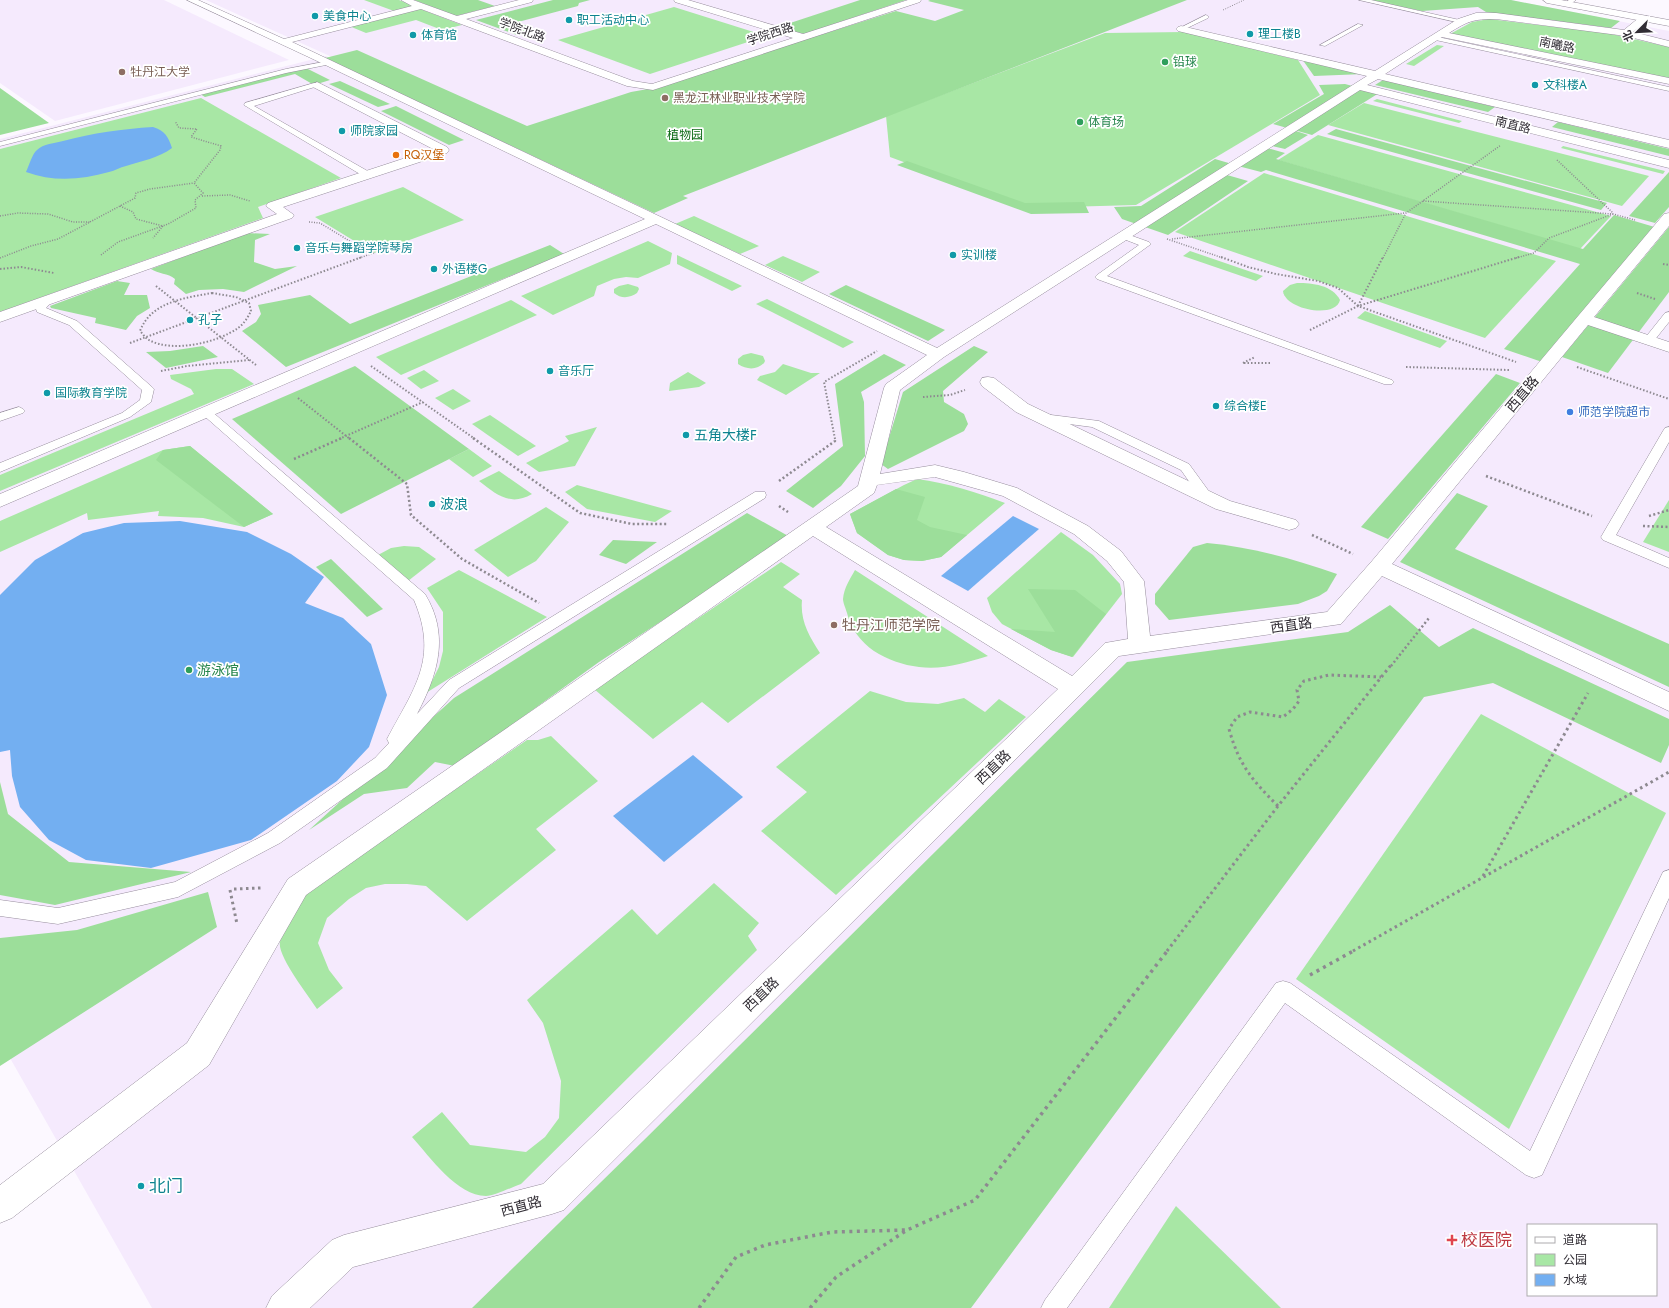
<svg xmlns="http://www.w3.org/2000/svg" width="1669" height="1308" font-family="Jost,'Noto Sans SC',sans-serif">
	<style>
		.built { fill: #f5eafd; fill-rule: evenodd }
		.green { fill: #a8e7a5 }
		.forest { fill: #9cde9a }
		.water { fill: #73aff1 }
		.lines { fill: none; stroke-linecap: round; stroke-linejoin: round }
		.lane-casing { stroke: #978e9d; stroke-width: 1 }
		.street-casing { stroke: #978e9d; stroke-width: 1 }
		.secondary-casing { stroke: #978e9d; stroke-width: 1 }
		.path-far5 { stroke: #8d8990; stroke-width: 1; stroke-dasharray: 1 1.5; stroke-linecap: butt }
		.path-far4 { stroke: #8d8990; stroke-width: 1.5; stroke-dasharray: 1 1.5; stroke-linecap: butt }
		.path-far3 { stroke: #8d8990; stroke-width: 2; stroke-dasharray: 1.5 2; stroke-linecap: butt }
		.path-far2 { stroke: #8d8990; stroke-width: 2.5; stroke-dasharray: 2 2.5; stroke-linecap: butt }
		.path-far1 { stroke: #8d8990; stroke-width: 3; stroke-dasharray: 2.5 3.5; stroke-linecap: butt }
		.path { stroke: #8d8990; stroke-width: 3.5; stroke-dasharray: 3 4.5; stroke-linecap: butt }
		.lane { fill: #fff; fill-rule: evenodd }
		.street { fill: #fff; fill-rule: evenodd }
		.secondary { fill: #fff; fill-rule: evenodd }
		.culture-dot { fill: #0f9aa8; stroke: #fff; stroke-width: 1.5 }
		.leisure-dot { fill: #2e9e5b; stroke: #fff; stroke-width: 1.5 }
		.education-dot { fill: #8d6e63; stroke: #fff; stroke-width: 1.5 }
		.food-dot { fill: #e8710a; stroke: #fff; stroke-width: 1.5 }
		.shop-dot { fill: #3f7fe0; stroke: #fff; stroke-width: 1.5 }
		.health-dot { fill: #e0444e; stroke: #fff; stroke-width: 1.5 }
		.labels { text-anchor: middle; stroke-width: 3.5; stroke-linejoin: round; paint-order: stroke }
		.far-culture-label { font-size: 12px; fill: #0d838f; stroke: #fff; text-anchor: start }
		.far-street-label { font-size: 12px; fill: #312d34; stroke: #fff }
		.far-leisure-label { font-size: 12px; fill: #27864d; stroke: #fff; text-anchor: start }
		.far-education-label { font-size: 12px; fill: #785e54; stroke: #fff; text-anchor: start }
		.far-park-label { font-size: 12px; fill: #0a6912; stroke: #fff }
		.far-food-label { font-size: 12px; fill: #c56008; stroke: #fff; text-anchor: start }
		.far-shop-label { font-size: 12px; fill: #366cbe; stroke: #fff; text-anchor: start }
		.street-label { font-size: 14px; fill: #312d34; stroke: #fff }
		.culture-label { font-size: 14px; fill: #0d838f; stroke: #fff; text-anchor: start }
		.education-label { font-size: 14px; fill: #785e54; stroke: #fff; text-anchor: start }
		.leisure-label { font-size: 14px; fill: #27864d; stroke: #fff; text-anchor: start }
		.near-culture-label { font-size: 17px; fill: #0d838f; stroke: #fff; text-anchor: start }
		.near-health-label { font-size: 17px; fill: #be3a42; stroke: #fff; text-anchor: start }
	</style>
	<rect width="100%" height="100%" fill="#fcf8ff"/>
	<g class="built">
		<polygon points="0,0 164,0 289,60 55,121 0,83"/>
		<polygon points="206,0 1174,0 639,196"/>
		<path d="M1180,0H1511L1669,31V1308H152L6,1051L0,1052V139L326,56L638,200ZM1528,1225H1656V1295H1528Z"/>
	</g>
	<g class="green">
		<polygon points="364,0 399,0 415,6 394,11"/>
		<polygon points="674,7 766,36 650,74 558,40"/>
		<polygon points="418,8 462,25 442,30 416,20 366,33 349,26"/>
		<polygon points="1489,19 1607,33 1669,47 1669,79 1450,34 1472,22"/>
		<polygon points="1185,32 1298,60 1320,95 1136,205 1028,208 890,157 886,116 1105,33"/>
		<polygon points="1437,45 1444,46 1414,66 1406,64"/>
		<polygon points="201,98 341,178 258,207 263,218 0,312 0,149"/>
		<polygon points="1377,99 1462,121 1459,123 1373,101"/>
		<polygon points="1364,103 1649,176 1622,206 1328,125"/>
		<polygon points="1318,135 1611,216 1580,249 1278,160"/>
		<polygon points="1563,146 1665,171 1663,174 1561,148"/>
		<polygon points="1264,173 1556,261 1485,338 1175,232"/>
		<polygon points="403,187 464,220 374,253 315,217"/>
		<polygon points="694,216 759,246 740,254 675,224"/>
		<polygon points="648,241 672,253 670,264 638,278 626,277 614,279 597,286 594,296 553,315 521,296"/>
		<polygon points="1190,251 1263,276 1256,281 1183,256"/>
		<polygon points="677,255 742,286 732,291 677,264"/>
		<polygon points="783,256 820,272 802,282 765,265"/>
		<path d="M1297,283C1313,283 1332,285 1340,300C1336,319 1285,310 1283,291L1290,285Z"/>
		<path d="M628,284L638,287L639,289L637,293C630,298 621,299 614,293V289L619,286Z"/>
		<polygon points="767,299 854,342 843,348 756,304"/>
		<polygon points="511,300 537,315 401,375 376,357"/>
		<polygon points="1365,311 1447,341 1440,348 1357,318"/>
		<path d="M751,353L763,356L765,361L764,363C757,370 747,370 738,364V359L743,355Z"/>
		<polygon points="783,364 811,373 820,373 786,395 757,380 760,376 775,372"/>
		<polygon points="216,369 232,369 254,384 0,491 0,475 194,394 191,389 171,379 170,375"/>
		<polygon points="424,370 439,381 421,389 407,378"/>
		<polygon points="688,372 706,383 699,387 669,391 670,383"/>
		<polygon points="453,389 471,401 453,410 435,398"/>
		<polygon points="490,415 536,446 518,456 472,424"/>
		<polygon points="597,427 575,466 539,472 526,463 569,441 565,436"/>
		<polygon points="190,446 273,514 244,527 203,518 158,516 159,511 88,520 87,513 0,552 0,521 163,450"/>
		<polygon points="469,449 492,466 473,477 449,459"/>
		<path d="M499,471L532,494C510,507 496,494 479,481Z"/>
		<path d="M917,479C948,483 976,492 1005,503L941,557L922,561L904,560L888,555L857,533L850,514L904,485Z"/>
		<polygon points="577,485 672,511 655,522 587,509 565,492"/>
		<polygon points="1669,500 1669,552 1643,542"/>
		<polygon points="546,507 569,522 536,561 508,577 474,550"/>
		<polygon points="1061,532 1093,555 1120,584 1122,594 1073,657 1051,650 1002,624 992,612 987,598"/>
		<polygon points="404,546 419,547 436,559 408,581 378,555 391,548"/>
		<path d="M781,562L800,574L783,587L802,600C800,621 809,636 820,653L728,723L702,702L653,739L594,689Z"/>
		<polygon points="459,570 547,617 426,693 439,667 443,651 443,612 427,588"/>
		<path d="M855,570L988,656C965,663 943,670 919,667C887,663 855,646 847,613C846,609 843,603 843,599C844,588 850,579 855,570Z"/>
		<polygon points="870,691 906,702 938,704 964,698 985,712 999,699 1026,717 836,895 761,831 807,792 776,767"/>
		<polygon points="1481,714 1666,813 1509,1129 1296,979"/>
		<path d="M551,736L598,781L536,829L556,850L467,921L426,886L407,884H385L366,888L349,899L327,918L318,943L329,970L343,988L317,1009C308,995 277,956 280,942C282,928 296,907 303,894L527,740H538Z"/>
		<path d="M714,883L759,923L748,936L757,950L521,1184C512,1187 494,1196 486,1196C457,1196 430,1157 412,1137L442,1112L470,1145L526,1152L545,1137L559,1118L561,1081L543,1023L527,1000L632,909L657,935Z"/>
		<polygon points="1176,1206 1281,1308 1109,1308"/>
	</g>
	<g class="forest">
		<polygon points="414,0 478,0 495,6 456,16"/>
		<polygon points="553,0 590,0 579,3 578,6 518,22 531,28 517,35 476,20"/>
		<polygon points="860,0 906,0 804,34 778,27"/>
		<polygon points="930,0 1187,0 683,196 688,198 654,213 325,58 357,50 527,126 631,92 648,89 896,11 935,21 964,10 928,1"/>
		<polygon points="1367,0 1511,0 1620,21 1611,28 1486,12 1478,7 1422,11"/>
		<polygon points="1302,59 1364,74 1314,76"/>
		<polygon points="306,68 330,80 314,85 295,74 205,97 200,94"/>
		<polygon points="1383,80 1495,107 1488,112 1375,85"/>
		<polygon points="340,81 390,104 378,107 329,84"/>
		<polygon points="1345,84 1379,93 1312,135 1273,124 1324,94 1319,85"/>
		<polygon points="0,88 49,123 0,135"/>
		<polygon points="396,106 464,140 449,145 381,111"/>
		<polygon points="1558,122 1669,149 1669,156 1552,127"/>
		<polygon points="1336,129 1607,203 1601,210 1327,134"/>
		<polygon points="1296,131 1308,135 1285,149 1272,146"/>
		<polygon points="1267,148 1285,153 1276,159 1583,249 1614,215 1658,228 1545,363 1504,349 1580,264 1266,170 1261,172 1238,166"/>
		<polygon points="1215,159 1232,164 1220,173 1248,181 1168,235 1122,219 1114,207 1141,206"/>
		<polygon points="907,161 1025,203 1084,202 1089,213 1031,214 897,165"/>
		<polygon points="1669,172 1669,207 1655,223 1629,216"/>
		<polygon points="1669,227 1669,292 1608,373 1562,357"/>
		<path d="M246,233L270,234L255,240L254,262L275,269L297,266L244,292L223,289L199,290L186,294L174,284L175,279C168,273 158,274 151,269Z"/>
		<polygon points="550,245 564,254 286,367 242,331 256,322 261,314 258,305 310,295 350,324"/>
		<polygon points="117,281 130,283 124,295 147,295 150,308 137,316 126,330 95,323 96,318 51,308 50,306"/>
		<polygon points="846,285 945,330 928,341 829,294"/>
		<polygon points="203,346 218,357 166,368 146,352 170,351"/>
		<polygon points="974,346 988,352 943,391 944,402 964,414 968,424 964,431 888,469 881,464 903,392"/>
		<polygon points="884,354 906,365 861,392 864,402 865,456 841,486 813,508 786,491 843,446 835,384"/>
		<polygon points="355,366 469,449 341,514 232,419"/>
		<polygon points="1496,374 1520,383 1388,539 1361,527"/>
		<polygon points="190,446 273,514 244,527 156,460 163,450"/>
		<polygon points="896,489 925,497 917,520 930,527 967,535 941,557 922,561 904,560 888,555 857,533 850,514"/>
		<polygon points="1457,493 1488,506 1455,549 1669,644 1669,687 1400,562"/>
		<polygon points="747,513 790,537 599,662 455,766 435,762 407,788 364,794 309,830 454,698"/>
		<polygon points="613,540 657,542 626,564 599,555"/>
		<path d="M1207,543C1252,547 1293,559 1337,574L1327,591L1319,596L1298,604L1169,620L1155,604V594L1193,547Z"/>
		<polygon points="331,559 383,609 367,617 316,567"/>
		<polygon points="1028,589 1075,590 1106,614 1072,657 1051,650 1011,629 1055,632"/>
		<polygon points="1390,605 1439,647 1473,628 1669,719 1669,745 1661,763 1493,683 1424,697 971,1308 472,1308 643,1141 1127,662 1348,632"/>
		<polygon points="0,782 8,814 69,862 191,872 55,905 0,895"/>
		<polygon points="208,892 217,927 0,1066 0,938 77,930"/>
	</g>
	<g class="water">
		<path d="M153,127C165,131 168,136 172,148C159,158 141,161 126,166C120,167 115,171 109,172C81,180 53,182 26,172C29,166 32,154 37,150C43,144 55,143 63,141C93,133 122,129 153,127Z"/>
		<polygon points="1013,516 1039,529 968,591 941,576"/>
		<polygon points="180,521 247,532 291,554 324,577 305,603 343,618 371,644 387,695 369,747 337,781 251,840 151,868 86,860 49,840 20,807 12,776 10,750 0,752 0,595 35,560 83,533 124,523"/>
		<polygon points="693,755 743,797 664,862 613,816"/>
	</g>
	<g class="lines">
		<defs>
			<g id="lane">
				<polygon points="1359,0 1371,0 1464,21 1461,23"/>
				<polygon points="1569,0 1576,0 1569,5 1565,5 1565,3"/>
				<polygon points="1206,15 1209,17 1208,18 1183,30 1178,29"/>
				<polygon points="1358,24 1363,25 1325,46 1320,45"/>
				<polygon points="1433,36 1669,87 1669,91 1431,39 1431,37"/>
				<polygon points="329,61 332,63 331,64 286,73 0,146 0,142 286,69"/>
				<polygon points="314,83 317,83 321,85 254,106 371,173 372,175 371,177 365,177 244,105 245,103"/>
				<polygon points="1124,233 1149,242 1151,244 1107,276 1392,380 1394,382 1392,384 1384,384 1097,279 1095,277 1097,275 1139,245 1121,238 1119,236"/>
				<polygon points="47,298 52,301 46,308 77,321 152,387 154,389 151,402 130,417 0,472 0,463 122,413 140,400 142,390 69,325 37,312 35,306 43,299"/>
				<polygon points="1669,312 1669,322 1653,342 1645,342 1644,340 1645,338 1665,313"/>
				<polygon points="19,407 23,409 25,411 23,413 0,421 0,413"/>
				<path d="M206,408L210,410L425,594C450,635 438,674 417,714L449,680L755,492H765L766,495L765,498L459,688L387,768L280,843L178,897L58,924L0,916V900L58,908L175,882L268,833L375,758L389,743L387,739C414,688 439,659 414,600L202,414L200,412L202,410Z"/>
				<polygon points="1043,414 1099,421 1189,464 1213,497 1212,500 1202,500 1181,470 1092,427 1039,420 1037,418 1039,416"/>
				<polygon points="1669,427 1669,442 1616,535 1669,558 1669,568 1603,540 1601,537 1663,431 1665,428"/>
				<polygon points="1669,870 1669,898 1542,1175 1534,1178 1526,1175 1285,1003 1067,1308 1041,1308 1045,1300 1276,983 1283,981 1290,983 1530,1151 1663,872"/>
			</g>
			<g id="street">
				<path d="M187,0H198L284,39L412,6L401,0H413L457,16L519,0H533L532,2L466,19L633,81L652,84L793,38L675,2L674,0H688L803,34L908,0H921L920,2L653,90L627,86L421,9L292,42L937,348L1367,76L1178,31L1176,29L1178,27L1181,26L1375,71L1458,19L1476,13H1496L1624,30L1641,16H1647L1649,18L1647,20L1633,32L1669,41V47L1626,36L1496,19C1473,19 1468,21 1449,33L1669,78V84L1442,37L1385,74L1669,140V148L1378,79L1367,85L1669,160V168L1360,90L944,357L900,390L880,474L935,465L964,472L1017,488L1088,526L1121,551L1144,581L1150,636L1327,612L1372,561L1664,214L1669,213V226L1594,317L1669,342V352L1588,325L1392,564L1669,692V711L1382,576L1341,624L1119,656L564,1210L552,1214L353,1267L310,1308H266L272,1296L332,1240L344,1235L543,1184L1058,689L813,536L306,895L209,1065L12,1218L0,1223V1185L187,1043L288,879L858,486L884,388L886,384L927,355L656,224L0,507V494L645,219L315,60ZM935,477L1003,496L1074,534L1107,561L1124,582L1128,639L1105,643L1072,676L826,527L874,493L877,485Z"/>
				<polygon points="317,82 447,147 449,150 447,153 283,207 294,215 292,218 0,322 0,312 277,214 266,206 268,203 433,149 313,87 312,85"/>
				<polygon points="988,377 994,378 1028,404 1230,501 1296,520 1299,524 1296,528 1289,530 1216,509 1016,412 982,386 980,382 982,378"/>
			</g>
			<polygon id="secondary" points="1543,0 1561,0 1669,20 1669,26 1547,3"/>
		</defs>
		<use href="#lane" class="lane-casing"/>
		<use href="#street" class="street-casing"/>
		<use href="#secondary" class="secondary-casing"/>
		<polyline class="path-far5" points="1223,10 1244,0"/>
		<g class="path-far4">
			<polyline points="1557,160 1613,213"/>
			<polyline points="202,196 230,195 250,201"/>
			<polyline points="1423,201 1613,214 1635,220"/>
			<polyline points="120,206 133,212 136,219 163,226 153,238"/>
			<polyline points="0,216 18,213 48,214 73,222 90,222"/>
			<polyline points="309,222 320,223 371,254"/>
			<polyline points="1167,239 1223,258"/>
			<polyline points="1172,239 1405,213"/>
			<polyline points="101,255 118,242 168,224 196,208 195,200 203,193 194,183 220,150 221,146 191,137 197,129 179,128 175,121"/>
			<polyline points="0,258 31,246 58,239 135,198 136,193 150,189 194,183"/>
			<polyline points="359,258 374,253"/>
			<polyline points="1383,258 1406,213 1501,145"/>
			<polyline points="1516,258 1534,253 1549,238 1613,214"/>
		</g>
		<g class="path-far3">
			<polyline points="1221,257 1248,267 1276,274 1318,281 1338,288 1358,306 1516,362"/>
			<polyline points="1663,264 1669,265"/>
			<polyline points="0,269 21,267 54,273"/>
			<polyline points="156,286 256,365"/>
			<path d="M212,293L236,297L249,303L251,311C248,317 244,324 238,328C217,343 172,353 149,340C145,338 143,334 140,331C151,302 184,298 212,293Z"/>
			<polyline points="1637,293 1655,299"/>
			<polyline points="1358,306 1383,257"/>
			<polyline points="1310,330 1358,306 1519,257"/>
			<polyline points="130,343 362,257"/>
			<polyline points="1243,363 1255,357"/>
			<polyline points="1244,363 1271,363"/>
			<polyline points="371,366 475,439"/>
			<polyline points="1406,367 1509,370"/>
			<polyline points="1577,367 1669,399"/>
			<polyline points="161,371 187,366 249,360"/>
			<polyline points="923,397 950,395 965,390"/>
			<polyline points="298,398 350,439"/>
			<polyline points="339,439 423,402"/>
			<polyline points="835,439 824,382 877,351"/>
		</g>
		<g class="path-far2">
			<polyline points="349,438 407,484 411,515 462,559 539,603"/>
			<polyline points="473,438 580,513 632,524 667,524"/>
			<polyline points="294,459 342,438"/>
			<polyline points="1486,476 1592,516"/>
			<polyline points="779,481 835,441 834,438"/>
			<polyline points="779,506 788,512"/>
			<polyline points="1649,516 1669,510"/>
			<polyline points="1643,526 1669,527"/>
			<polyline points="1312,535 1353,554"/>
			<polyline points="1391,666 1429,618"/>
		</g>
		<g class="path-far1">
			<path d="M1278,806C1252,780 1239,765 1229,729L1237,717L1250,712L1283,717L1293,709L1299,701L1297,690L1304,681L1329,675L1381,677"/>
			<polyline points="1483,876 1588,693"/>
			<polyline points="234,889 261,888"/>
			<polyline points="230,890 237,924"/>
			<polyline points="1167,951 1278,806 1391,665"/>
			<polyline points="1353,951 1669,772"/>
		</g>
		<g class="path">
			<polyline points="1310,975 1355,950"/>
			<polyline points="699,1308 736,1257 765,1245 832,1232 906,1230"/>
			<polyline points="810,1308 836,1277 907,1230 975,1200 1168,950"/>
		</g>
		<use href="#lane" class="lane"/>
		<use href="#street" class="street"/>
		<use href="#secondary" class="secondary"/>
	</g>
	<g class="culture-dot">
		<circle cx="315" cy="16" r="4"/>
		<circle cx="569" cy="20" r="4"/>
		<circle cx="1250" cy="34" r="4"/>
		<circle cx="413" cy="35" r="4"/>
		<circle cx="1535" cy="85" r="4"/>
		<circle cx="342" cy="131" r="4"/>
		<circle cx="297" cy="248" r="4"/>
		<circle cx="953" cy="255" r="4"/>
		<circle cx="434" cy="269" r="4"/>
		<circle cx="190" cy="320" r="4"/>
		<circle cx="550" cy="371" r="4"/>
		<circle cx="47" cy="393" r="4"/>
		<circle cx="1216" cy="406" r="4"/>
		<circle cx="686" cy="435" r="4"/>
		<circle cx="432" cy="504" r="4"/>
		<circle cx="141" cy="1186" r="4"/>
	</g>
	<g class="leisure-dot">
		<circle cx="1165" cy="62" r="4"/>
		<circle cx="1080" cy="122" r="4"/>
		<circle cx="189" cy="670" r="4"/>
	</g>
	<g class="education-dot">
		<circle cx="122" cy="72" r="4"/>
		<circle cx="665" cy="98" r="4"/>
		<circle cx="834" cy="625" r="4"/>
	</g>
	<circle class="food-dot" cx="396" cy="155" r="4"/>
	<circle class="shop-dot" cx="1570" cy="412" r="4"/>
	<path class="health-dot" d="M1450 1234h4v4h4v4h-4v4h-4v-4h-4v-4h4z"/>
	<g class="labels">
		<g class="far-culture-label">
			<text x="323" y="20">美食中心</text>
			<text x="577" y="24">职工活动中心</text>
			<text x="1258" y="38">理工楼B</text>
			<text x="421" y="39">体育馆</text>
			<text x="1543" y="89">文科楼A</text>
			<text x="350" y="135">师院家园</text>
			<text x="305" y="252">音乐与舞蹈学院琴房</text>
			<text x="961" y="259">实训楼</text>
			<text x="442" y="273">外语楼G</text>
			<text x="198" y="324">孔子</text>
			<text x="558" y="375">音乐厅</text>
			<text x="55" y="397">国际教育学院</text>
			<text x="1224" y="410">综合楼E</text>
		</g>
		<g class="far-street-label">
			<text transform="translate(522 30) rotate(20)" y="4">学院北路</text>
			<text transform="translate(770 34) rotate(-18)" y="4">学院西路</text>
			<text transform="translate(1557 45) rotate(12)" y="4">南曦路</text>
			<text transform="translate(1513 125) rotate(14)" y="4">南直路</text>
		</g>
		<g class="far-leisure-label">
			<text x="1173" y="66">铅球</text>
			<text x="1088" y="126">体育场</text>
		</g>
		<g class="far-education-label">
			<text x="130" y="76">牡丹江大学</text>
			<text x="673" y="102">黑龙江林业职业技术学院</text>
		</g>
		<g class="far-park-label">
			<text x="685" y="139">植物园</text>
		</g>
		<g class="far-food-label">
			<text x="404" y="159">RQ汉堡</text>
		</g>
		<g class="far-shop-label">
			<text x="1578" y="416">师范学院超市</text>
		</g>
		<g class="street-label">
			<text transform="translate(1522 394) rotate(-50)" y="5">西直路</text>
			<text transform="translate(1291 625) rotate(-8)" y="5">西直路</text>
			<text transform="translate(993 767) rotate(-44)" y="5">西直路</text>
			<text transform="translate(761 994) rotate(-44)" y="5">西直路</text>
			<text transform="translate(521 1206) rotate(-15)" y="5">西直路</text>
		</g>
		<g class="culture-label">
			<text x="694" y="440">五角大楼F</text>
			<text x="440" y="509">波浪</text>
		</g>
		<g class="education-label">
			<text x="842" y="630">牡丹江师范学院</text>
		</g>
		<g class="leisure-label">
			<text x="197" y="675">游泳馆</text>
		</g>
		<g class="near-culture-label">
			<text x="149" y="1192">北门</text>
		</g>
		<g class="near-health-label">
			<text x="1461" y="1246">校医院</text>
		</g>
	</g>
	<rect x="1527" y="1224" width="130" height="72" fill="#ffffff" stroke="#adabae"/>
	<rect x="1535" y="1237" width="20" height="6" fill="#ffffff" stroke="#adabae"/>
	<text x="1563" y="1244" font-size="12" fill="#312d34">道路</text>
	<rect x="1535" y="1254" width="20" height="12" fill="#a8e7a5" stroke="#adabae"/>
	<text x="1563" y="1264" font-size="12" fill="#312d34">公园</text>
	<rect x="1535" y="1274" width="20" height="12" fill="#73aff1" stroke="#adabae"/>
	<text x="1563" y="1284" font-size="12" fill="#312d34">水域</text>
	<g transform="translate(1637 32) rotate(246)" stroke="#ffffff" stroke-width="3" paint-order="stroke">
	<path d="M0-3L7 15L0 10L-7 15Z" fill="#312d34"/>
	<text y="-6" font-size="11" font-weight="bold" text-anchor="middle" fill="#312d34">北</text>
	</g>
</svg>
